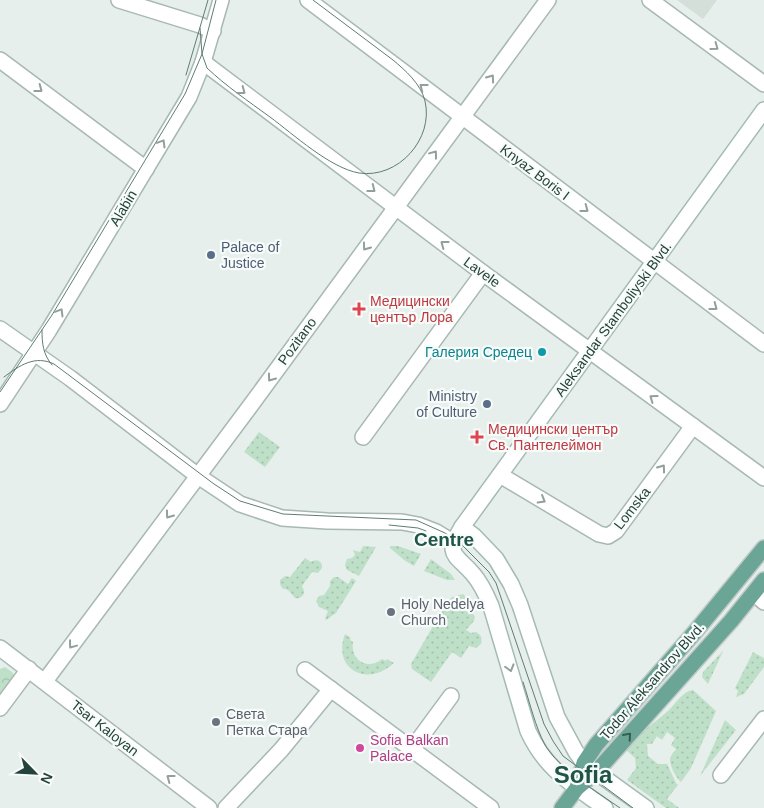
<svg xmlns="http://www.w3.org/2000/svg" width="764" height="808" font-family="Helvetica,sans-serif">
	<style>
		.built { fill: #d4dfda }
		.grass { fill: url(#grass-dots) }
		.park { fill: url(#park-crowns) }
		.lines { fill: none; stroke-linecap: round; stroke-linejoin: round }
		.street-casing { stroke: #a8b8b2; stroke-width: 18 }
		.secondary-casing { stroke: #a4bbb3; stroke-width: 18 }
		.primary-casing { stroke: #c2cac8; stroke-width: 18 }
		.street { stroke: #fff; stroke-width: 15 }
		.secondary { stroke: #fff; stroke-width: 15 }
		.primary { stroke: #6aa596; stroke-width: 15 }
		.tram { stroke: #5f7d75; stroke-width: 1 }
		.oneway { stroke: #92a09c }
		.oneway2 { stroke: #365b51 }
		.service-dot { fill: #5c6f8a; stroke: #f7fbf9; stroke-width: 2 }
		.health-dot { fill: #e0444e; stroke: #f7fbf9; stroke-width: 2 }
		.culture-dot { fill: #0f9aa8; stroke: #f7fbf9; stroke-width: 2 }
		.worship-dot { fill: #6b7280; stroke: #f7fbf9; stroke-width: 2 }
		.hotel-dot { fill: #d1479c; stroke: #f7fbf9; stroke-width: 2 }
		.labels { text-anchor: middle; stroke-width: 4.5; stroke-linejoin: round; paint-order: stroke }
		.street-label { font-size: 14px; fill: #24423a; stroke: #f7fbf9 }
		.service-label { font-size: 14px; fill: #4e5e75; stroke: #f7fbf9; text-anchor: start }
		.health-label { font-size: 14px; fill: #be3a42; stroke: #f7fbf9; text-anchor: start }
		.culture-label { font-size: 14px; fill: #0d838f; stroke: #f7fbf9; text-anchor: end }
		.worship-label { font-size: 14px; fill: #5b616d; stroke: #f7fbf9; text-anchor: start }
		.hotel-label { font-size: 14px; fill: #b23c85; stroke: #f7fbf9; text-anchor: start }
		.district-label { font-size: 19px; font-weight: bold; fill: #1f5548; stroke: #f7fbf9 }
		.town-label { font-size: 24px; font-weight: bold; fill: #1f5548; stroke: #f7fbf9 }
	</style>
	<defs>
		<pattern id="grass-dots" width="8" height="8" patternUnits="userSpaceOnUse" patternTransform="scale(1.25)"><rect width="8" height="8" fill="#bfe0c8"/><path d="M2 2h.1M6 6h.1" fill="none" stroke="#a4c1ad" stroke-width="1.8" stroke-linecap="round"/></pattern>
		<pattern id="park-crowns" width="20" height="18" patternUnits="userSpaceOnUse" patternTransform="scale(1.25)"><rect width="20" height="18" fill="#bfe0c8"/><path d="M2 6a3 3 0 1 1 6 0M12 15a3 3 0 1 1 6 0" fill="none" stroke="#a4c1ad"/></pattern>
	</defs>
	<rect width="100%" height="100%" fill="#e6efeb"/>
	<polygon class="built" points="677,0 717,0 703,19"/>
	<g class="grass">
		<polygon points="259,432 280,447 265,467 244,452"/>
		<polygon points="363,546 376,547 359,576 347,570 345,565 347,559 352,558 355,555 353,550 360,552"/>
		<polygon points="390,546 398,546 421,554 414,566 404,560 390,548"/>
		<path d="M305,558L311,562C316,558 323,561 322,568L318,573L312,572L302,586L304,591C304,596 300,599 295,598L288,590L282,588L280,584V580L285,576L290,577Z"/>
		<polygon points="431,559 451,574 455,580 447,580 424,571"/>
		<polygon points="334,577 338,577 348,584 352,578 356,581 336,613 326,620 325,619 328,611 319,607 316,601 319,596 324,595 330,586 330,581"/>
		<path d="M463,594L466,597L465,611L472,612L475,617L474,621L466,630L471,633L476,632C482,635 482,639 481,644L476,648L469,646L461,658L452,652L431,682L412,669L411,664L447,602L452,597Z"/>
		<path d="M345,634L351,638L350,640L353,642C350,660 368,671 382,659L386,661L387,659L394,663C367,688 332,669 345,634Z"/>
		<polygon points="723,651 708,684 702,677 703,672"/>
		<polygon points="753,652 764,658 764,667 744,694 736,697 738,691 735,688"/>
		<path d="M693,690L716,711L691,768L681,782C676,778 670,766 670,760C670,756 674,752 676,749L671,745L675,738L667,732L662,740L657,736L652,744H647L648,756L658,764H667L676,783L678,785L667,799L679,808H666L627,780L636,768L635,758L625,749C639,734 654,723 669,710C676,703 683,691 693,690Z"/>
		<polygon points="725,720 736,730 700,776"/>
	</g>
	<polygon class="park" points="5,667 12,672 15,676 5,692 0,693 0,669"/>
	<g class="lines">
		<defs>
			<g id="street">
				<polyline points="119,0 200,25 213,31"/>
				<polyline points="308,0 764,344"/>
				<polyline points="650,0 764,84"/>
				<polyline points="0,60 146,169"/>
				<polyline points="203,62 483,273 764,478"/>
				<polyline points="0,329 70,378 198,476 240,504 282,518 327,521 402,522 418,525 436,532 454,543"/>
				<polyline points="0,404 49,330 189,97 203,62 221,0"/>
				<polyline points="363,437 483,273"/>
				<polyline points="500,475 599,534 608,536 616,531 693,426"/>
				<polyline points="754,593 764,602"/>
				<polyline points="0,648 209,808"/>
				<polyline points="305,670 491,808"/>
				<polyline points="45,681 248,409 548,0"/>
				<polyline points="0,708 29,669"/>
				<polyline points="412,749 451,696"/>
				<polyline points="721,775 764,719"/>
				<polyline points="226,808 281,750 331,689"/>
			</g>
			<g id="secondary">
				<polyline points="462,527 474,536 496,559 511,584 520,605 557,717 576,752 584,763 596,772 646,808"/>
				<path d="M605,808C572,784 546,770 528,731L491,606C486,594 481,583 473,574C456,554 444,556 462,527L764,110"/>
			</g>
			<g id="primary">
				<polyline points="577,788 584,763 596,745 695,632 764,548"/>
				<polyline points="562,808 577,788 596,772 731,621 764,580"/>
			</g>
		</defs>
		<use href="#street" class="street-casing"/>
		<use href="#secondary" class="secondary-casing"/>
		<use href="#primary" class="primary-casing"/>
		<use href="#street" class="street"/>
		<use href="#secondary" class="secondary"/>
		<use href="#primary" class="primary"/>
		<g class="tram">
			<path d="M200,28L202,54L207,68C226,86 248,101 270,117C293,134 330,168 359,173C398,179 434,139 425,101C421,84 405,70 393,60L313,0"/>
			<polyline points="186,75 208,0"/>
			<path d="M42,330C42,344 43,354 52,365"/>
			<path d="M4,377C20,365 35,355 54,364L214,484L240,501L283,514L416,520L445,533L461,544L489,572L496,583L544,724L553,741L563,756L633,808"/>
			<polyline points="0,392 52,315 185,94 202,54 216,0"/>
			<polyline points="389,525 418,528 426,531"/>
			<path d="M523,682C530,703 535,726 545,745C559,769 597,792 620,808"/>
		</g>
	</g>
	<defs><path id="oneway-chevron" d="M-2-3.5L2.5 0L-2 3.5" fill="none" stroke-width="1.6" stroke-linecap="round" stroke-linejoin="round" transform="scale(1.25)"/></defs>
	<g class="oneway">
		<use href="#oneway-chevron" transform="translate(715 47) rotate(36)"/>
		<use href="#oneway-chevron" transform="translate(491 78) rotate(-54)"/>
		<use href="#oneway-chevron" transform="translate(423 87) rotate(-142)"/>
		<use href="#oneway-chevron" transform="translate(39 89) rotate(37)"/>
		<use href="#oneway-chevron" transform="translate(242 91) rotate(37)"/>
		<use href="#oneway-chevron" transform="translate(162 143) rotate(-59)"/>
		<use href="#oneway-chevron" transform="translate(434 154) rotate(-53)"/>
		<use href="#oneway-chevron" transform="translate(372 189) rotate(38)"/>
		<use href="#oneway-chevron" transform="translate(585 209) rotate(37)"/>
		<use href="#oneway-chevron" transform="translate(444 244) rotate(-143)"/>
		<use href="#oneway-chevron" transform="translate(366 247) rotate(126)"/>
		<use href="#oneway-chevron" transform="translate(714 307) rotate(37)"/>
		<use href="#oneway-chevron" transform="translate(60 312) rotate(-59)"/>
		<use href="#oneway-chevron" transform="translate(271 378) rotate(126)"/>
		<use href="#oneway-chevron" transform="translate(653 398) rotate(-144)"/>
		<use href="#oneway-chevron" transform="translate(662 468) rotate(-54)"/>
		<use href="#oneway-chevron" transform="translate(542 500) rotate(30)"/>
		<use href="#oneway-chevron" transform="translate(169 515) rotate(126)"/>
		<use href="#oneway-chevron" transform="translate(72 645) rotate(127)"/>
		<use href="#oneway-chevron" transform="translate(510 668) rotate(74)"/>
		<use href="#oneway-chevron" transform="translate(170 778) rotate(-143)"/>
	</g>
	<use class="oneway2" href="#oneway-chevron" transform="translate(628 736) rotate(-49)"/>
	<g class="service-dot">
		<circle cx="211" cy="255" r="5"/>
		<circle cx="487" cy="404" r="5"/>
	</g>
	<g class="health-dot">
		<path d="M356.5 301.5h5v5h5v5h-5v5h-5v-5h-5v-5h5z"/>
		<path d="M474.5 429.5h5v5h5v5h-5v5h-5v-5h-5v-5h5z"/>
	</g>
	<circle class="culture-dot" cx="542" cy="352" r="5"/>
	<g class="worship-dot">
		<circle cx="391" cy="612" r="5"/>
		<circle cx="216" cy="722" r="5"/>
	</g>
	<circle class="hotel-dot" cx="360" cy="748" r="5"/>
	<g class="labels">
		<g class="street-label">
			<text transform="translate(535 172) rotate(37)" y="5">Knyaz Boris I</text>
			<text transform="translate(123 208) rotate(-59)" y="5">Alabin</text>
			<text transform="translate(482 272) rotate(36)" y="5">Lavele</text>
			<text transform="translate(613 319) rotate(-54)" y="5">Aleksandar Stamboliyski Blvd.</text>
			<text transform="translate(297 341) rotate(-54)" y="5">Pozitano</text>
			<text transform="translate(632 508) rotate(-52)" y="5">Lomska</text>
			<text transform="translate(652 681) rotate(-49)" y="5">Todor Aleksandrov Blvd.</text>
			<text transform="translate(105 728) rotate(38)" y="5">Tsar Kaloyan</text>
		</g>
		<g class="service-label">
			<text x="221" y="252">Palace of<tspan x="221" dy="16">Justice</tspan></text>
			<text x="477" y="401" text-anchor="end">Ministry<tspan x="477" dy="16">of Culture</tspan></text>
		</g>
		<g class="health-label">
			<text x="370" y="306">Медицински<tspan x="370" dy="16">център Лора</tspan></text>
			<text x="488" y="434">Медицински център<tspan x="488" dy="16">Св. Пантелеймон</tspan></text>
		</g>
		<g class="culture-label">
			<text x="532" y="357">Галерия Средец</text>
		</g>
		<g class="worship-label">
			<text x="401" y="609">Holy Nedelya<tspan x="401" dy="16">Church</tspan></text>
			<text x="226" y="719">Света<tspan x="226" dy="16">Петка Стара</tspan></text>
		</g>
		<g class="hotel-label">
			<text x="370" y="745">Sofia Balkan<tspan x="370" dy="16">Palace</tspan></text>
		</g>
		<g class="district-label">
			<text x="444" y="546">Centre</text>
		</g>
		<g class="town-label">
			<text x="583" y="783">Sofia</text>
		</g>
	</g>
	<g transform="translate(35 773) rotate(114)" stroke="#f7fbf9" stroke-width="4" paint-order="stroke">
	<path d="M0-4L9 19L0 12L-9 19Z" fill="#24423a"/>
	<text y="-8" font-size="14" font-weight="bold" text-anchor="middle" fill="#24423a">N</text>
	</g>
</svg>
